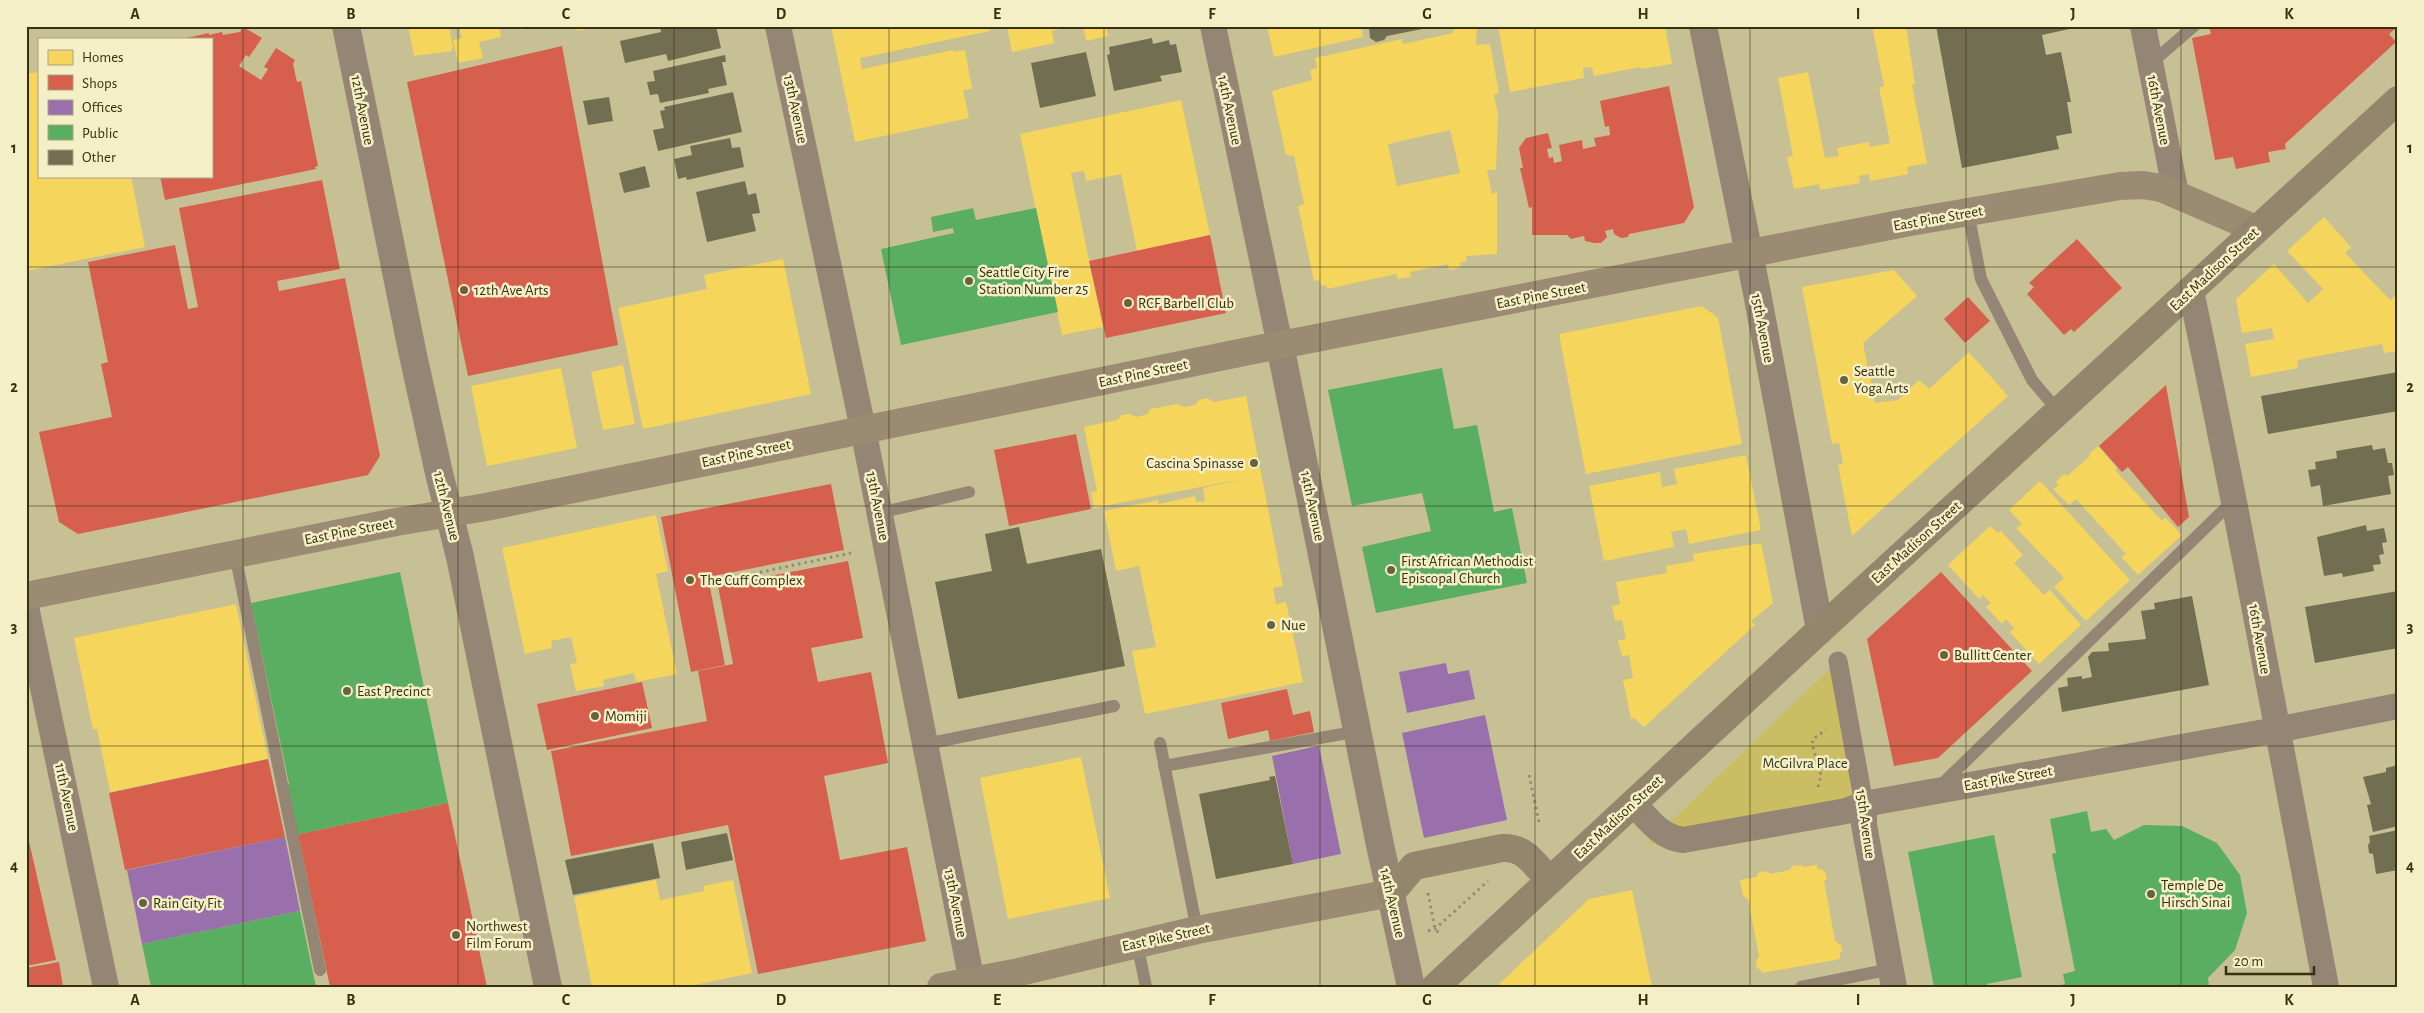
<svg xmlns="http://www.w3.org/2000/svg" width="2424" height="1013" font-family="'Alegreya Sans',sans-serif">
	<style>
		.green { fill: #cabd64 }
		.homes { fill: #f6d55c; fill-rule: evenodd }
		.shops { fill: #d6604d }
		.offices { fill: #9970ab }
		.public { fill: #5aae61 }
		.building { fill: #716e51 }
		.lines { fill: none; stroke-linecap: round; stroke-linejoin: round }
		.path { stroke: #968b75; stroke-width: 3; stroke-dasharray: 2.5 4; stroke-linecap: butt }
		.service { stroke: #958575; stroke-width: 12 }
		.pedestrian { stroke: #958575; stroke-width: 19 }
		.minor { stroke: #958575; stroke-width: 26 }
		.tertiary { stroke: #958575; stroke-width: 28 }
		.secondary { stroke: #9a8b72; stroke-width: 28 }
		.primary { stroke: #93866d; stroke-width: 28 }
		.grid { fill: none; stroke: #36310e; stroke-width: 1; stroke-opacity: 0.55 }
		.poi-dot { fill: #68633d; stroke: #f5efc8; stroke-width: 2 }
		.labels { text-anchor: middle; stroke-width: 5; stroke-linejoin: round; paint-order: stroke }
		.street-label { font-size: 15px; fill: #36310e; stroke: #f5efc8 }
		.poi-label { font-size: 15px; fill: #36310e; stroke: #f5efc8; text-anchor: start }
		.park-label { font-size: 15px; fill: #353119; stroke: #f5efc8 }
		.neatline { fill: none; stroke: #36310e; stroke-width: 2 }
		.grid-label { font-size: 16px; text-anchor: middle; font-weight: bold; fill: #36310e }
	</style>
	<rect width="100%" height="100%" fill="#c6c094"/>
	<polygon class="green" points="1838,661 1864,804 1646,845"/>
	<g class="homes">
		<polygon points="408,26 449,26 453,48 451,48 452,51 414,56"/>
		<polygon points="459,26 499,26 501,37 479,42 483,58 458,63 453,40 462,38"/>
		<polygon points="519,26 536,26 536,27 520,30"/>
		<polygon points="576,26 596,26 596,27 577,31"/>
		<polygon points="831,26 989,26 990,31 860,58 862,69 953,50 953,52 965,50 972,89 963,90 969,118 855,142"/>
		<polygon points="1007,26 1069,26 1069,27 1052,31 1054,43 1012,52"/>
		<polygon points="1083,26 1106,26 1108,36 1086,41"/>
		<polygon points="1267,26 1361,26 1363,37 1274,57"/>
		<path d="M1454,26H1477L1476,45L1490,44L1499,93L1494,95L1498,114L1496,170H1487L1492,194L1497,192V254L1466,256L1467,261L1460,263L1461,267L1449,270L1448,264L1410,272L1411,277L1398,279L1396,274L1327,289L1326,285L1322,286L1318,280L1314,281L1298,206L1304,204L1294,156L1286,155L1272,91L1312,80L1310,70L1317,68L1315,58L1402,39L1403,44L1453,33ZM1450,130L1460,173L1397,186L1388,144Z"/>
		<polygon points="1498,26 1665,26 1672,64 1641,69 1640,67 1594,76 1592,67 1583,68 1584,78 1510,92"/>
		<polygon points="1872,26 1906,26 1915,84 1912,85 1927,163 1907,167 1908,174 1870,181 1869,174 1859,176 1860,183 1820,190 1819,184 1794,189 1787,157 1793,156 1778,78 1808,72 1825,158 1839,156 1837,148 1869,142 1870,147 1890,143 1879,87 1884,86"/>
		<polygon points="39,72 39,176 131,176 145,247 26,271 26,74"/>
		<polygon points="1181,100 1210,235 1137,251 1121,174 1086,181 1084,171 1071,173 1103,327 1062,335 1020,134"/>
		<polygon points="2324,217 2351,247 2345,253 2390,300 2395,296 2398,299 2398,351 2384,353 2382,344 2297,360 2298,368 2251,377 2245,344 2274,339 2272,328 2242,333 2236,299 2274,264 2308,303 2323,289 2287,251"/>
		<polygon points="783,259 811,394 643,429 618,308 707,289 704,275"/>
		<polygon points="1894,270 1917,296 1863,343 1875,403 1898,400 1919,380 1929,389 1969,352 2008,396 1852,536 1838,465 1843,464 1839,443 1832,444 1802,287"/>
		<polygon points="1702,306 1718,318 1742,444 1586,474 1559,334"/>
		<polygon points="623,365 635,424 603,430 591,372"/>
		<polygon points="561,368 577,448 487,466 471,386"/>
		<polygon points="1246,396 1283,586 1273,588 1276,604 1286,602 1303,682 1145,714 1132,651 1156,647 1139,566 1116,571 1104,511 1158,500 1159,504 1195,496 1196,502 1205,501 1203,488 1246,478 1094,508 1091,492 1097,491 1084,427 1117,420 1122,415 1130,414 1136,417 1148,414 1150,409 1177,404 1184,407 1195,405 1199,400 1207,398 1214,402"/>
		<polygon points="2098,446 2117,468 2115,470 2162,521 2165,517 2182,535 2138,575 2121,557 2126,554 2076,499 2069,505 2053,489 2059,485 2056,482 2064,474 2067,476 2090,456 2089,454"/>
		<polygon points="1746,455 1761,530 1689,544 1686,529 1671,532 1674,547 1604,561 1589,486 1660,472 1662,487 1677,484 1674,469"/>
		<polygon points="2040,481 2130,580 2086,621 2054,587 2064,578 2016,528 2022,524 2009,510"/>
		<polygon points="656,515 668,571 656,574 677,674 636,682 634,673 603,680 604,686 576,691 570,664 577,663 571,637 551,641 552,648 525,654 502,548"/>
		<polygon points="1990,526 1998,533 2001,531 2023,555 2014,563 2044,595 2050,590 2081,625 2039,664 2010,632 2014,628 2006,619 2002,624 1986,607 1991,603 1983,595 1979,599 1948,565"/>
		<polygon points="1761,543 1773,603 1751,621 1755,625 1644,727 1634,718 1631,719 1623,680 1633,678 1629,655 1622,656 1618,640 1626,639 1622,620 1615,621 1612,606 1620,604 1616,582 1667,573 1666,566 1694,561 1693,554"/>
		<polygon points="236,604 268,759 110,792 97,729 93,730 74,638"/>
		<polygon points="1081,757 1110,898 1008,919 980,778"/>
		<polygon points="1800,865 1804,867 1817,865 1817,868 1825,871 1827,879 1824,881 1835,941 1841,945 1842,950 1840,954 1840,959 1762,973 1761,970 1757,968 1756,961 1759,956 1748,899 1743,896 1740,880 1757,877 1758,873 1766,871 1771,874 1790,870 1792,866"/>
		<polygon points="656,880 660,900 704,891 703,886 733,880 752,973 685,987 592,987 574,897"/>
		<polygon points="1632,890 1652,987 1496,987 1589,899"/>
	</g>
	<g class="shops">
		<polygon points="2209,26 2393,26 2395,29 2389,34 2396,42 2285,144 2286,149 2268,152 2270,162 2236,169 2233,157 2215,160 2192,38 2211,34"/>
		<polygon points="243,27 262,38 249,57 246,55 239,66 261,80 268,69 264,67 276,48 295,60 293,64 297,82 301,81 318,166 315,167 316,169 165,200 160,176 211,176 211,39 186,38 209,33 209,35 222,32 223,35 240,32"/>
		<polygon points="562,46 618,345 468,376 407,82"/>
		<polygon points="1669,86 1694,207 1684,223 1629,234 1628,237 1621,238 1614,234 1613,229 1605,231 1607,237 1601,243 1594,243 1585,241 1584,236 1571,239 1567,235 1532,235 1532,207 1529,208 1520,168 1523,168 1519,148 1526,138 1548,133 1552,148 1547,149 1549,158 1553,157 1554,163 1562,161 1559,145 1582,140 1583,149 1596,146 1594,138 1610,135 1609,126 1605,127 1600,101"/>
		<polygon points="322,180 340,269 277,281 279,291 345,278 380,456 368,475 78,534 59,522 39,432 112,417 101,364 108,362 88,262 175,245 188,309 198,307 179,208"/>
		<polygon points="1210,235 1226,313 1106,338 1089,261"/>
		<polygon points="2077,239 2122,288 2074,332 2071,329 2064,335 2027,294 2034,287 2029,283"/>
		<polygon points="1968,297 1990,321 1965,343 1944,319"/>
		<polygon points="2166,385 2189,517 2178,527 2128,467 2122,472 2099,446"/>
		<polygon points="1076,434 1091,509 1009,526 994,450"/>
		<polygon points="831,484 844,550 708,577 725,665 691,672 661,517"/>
		<polygon points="848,561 863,638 811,648 818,682 871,672 888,763 824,776 840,860 907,847 926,941 758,974 728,825 571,856 551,751 707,721 698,671 733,664 718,586"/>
		<polygon points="1941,572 2032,671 1938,758 1894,766 1867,639"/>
		<polygon points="642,682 652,728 547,750 537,704"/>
		<polygon points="1287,689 1293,715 1310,711 1314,732 1270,741 1268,730 1228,739 1221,703"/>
		<polygon points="268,759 285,837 125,870 109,793"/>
		<polygon points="448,803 487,987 330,987 298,834"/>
		<polygon points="26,828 56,960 26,966"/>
		<polygon points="59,962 63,987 26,987 26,968"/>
	</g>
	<g class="offices">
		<polygon points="1446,663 1448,674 1469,670 1475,699 1407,713 1399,672"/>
		<polygon points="1485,715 1507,820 1424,838 1402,733"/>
		<polygon points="1317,746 1319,746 1341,854 1293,864 1272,756"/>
		<polygon points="285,837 300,911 142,944 127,870"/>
	</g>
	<g class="public">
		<polygon points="973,208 976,220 1036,208 1058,312 901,345 881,249 954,233 953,228 933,232 931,217"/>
		<polygon points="1442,368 1454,429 1477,425 1494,512 1512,508 1527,583 1376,613 1362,547 1431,531 1422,493 1352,506 1328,390"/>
		<polygon points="400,572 448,803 298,834 279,786 289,784 251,603"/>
		<polygon points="2087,811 2091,832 2106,829 2114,840 2144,825 2182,826 2217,843 2240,875 2247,913 2235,950 2208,978 2209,987 2053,987 2065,984 2063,974 2075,971 2052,854 2056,853 2050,819"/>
		<polygon points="1994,835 2022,977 1987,984 1988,987 1934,987 1908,852"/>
		<polygon points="300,911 316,987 151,987 142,944"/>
	</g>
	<g class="building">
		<polygon points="660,26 716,26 721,48 668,61 666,54 625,63 620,41 661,32"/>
		<polygon points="1369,26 1421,26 1422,29 1387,36 1384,40 1376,42 1370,38"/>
		<polygon points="1936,26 2083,26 2042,35 2046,55 2061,52 2071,102 2067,102 2072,133 2056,136 2059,149 1962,168"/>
		<polygon points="1152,38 1153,44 1169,40 1170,45 1176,44 1182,72 1160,76 1162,81 1114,91 1107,55 1110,54 1109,47"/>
		<polygon points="1086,52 1096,96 1040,108 1031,63"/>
		<polygon points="725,55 726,62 722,62 727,85 708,89 709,93 660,103 658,94 650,95 647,82 655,81 653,71"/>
		<polygon points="733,92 742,132 658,151 653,130 664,128 660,111 665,110 664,107"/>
		<polygon points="609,97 613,121 588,125 583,101"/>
		<polygon points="730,138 732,148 740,147 744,167 687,180 686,177 678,179 674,159 692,155 690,146"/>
		<polygon points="645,166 650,187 624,193 619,173"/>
		<polygon points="745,181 748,195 756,193 760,213 752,214 756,231 707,242 696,192"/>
		<polygon points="2398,372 2398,411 2268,434 2261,396"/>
		<polygon points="2372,445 2373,450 2385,448 2388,463 2392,463 2394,475 2388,476 2391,494 2323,506 2320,485 2311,487 2308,470 2316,469 2315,462 2337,458 2336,451"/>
		<polygon points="2366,525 2367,531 2384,528 2387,542 2382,543 2384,554 2379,555 2381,564 2373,565 2374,571 2343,577 2342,573 2324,576 2317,537"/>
		<polygon points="1019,527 1027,564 1101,549 1125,666 958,699 935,582 992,571 985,534"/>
		<polygon points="2398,591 2398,648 2315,663 2305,607"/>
		<polygon points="2192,596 2209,685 2062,712 2058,688 2068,686 2067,678 2082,676 2082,679 2092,677 2088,657 2092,652 2109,651 2108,643 2146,639 2141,611 2155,609 2154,603"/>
		<polygon points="2398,765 2398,826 2373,832 2367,805 2371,804 2363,777 2386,772 2386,768"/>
		<polygon points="1275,776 1293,864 1216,879 1199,794 1270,780 1269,777"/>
		<polygon points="2398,830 2398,870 2376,874 2373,854 2369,853 2368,845 2370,842 2369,836"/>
		<polygon points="727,833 733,860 686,870 681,842"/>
		<polygon points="653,843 660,878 573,895 565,860"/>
	</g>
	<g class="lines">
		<g class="path">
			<polyline points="709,583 851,553"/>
			<polyline points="1529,775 1539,822"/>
			<polyline points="1818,787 1821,775 1812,744 1813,739 1826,730"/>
			<polyline points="1428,893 1435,929 1441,935"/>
			<polyline points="1428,931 1435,929 1488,881"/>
		</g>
		<g class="service">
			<polyline points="2150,64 2194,26"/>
			<polyline points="1968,212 1981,279 2032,380 2059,412"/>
			<polyline points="879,513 969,492"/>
			<polyline points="235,554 320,970"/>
			<polyline points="1160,743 1197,930"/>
			<polyline points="926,744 1114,706"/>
			<polyline points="1164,766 1359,731"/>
			<polyline points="1939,787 2234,500"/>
			<polyline points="1137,943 1146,987"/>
			<polyline points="1801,987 1891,969"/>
		</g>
		<polyline class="pedestrian" points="1838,661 1864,804"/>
		<g class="minor">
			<polyline points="778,26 863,429 973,987"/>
			<polyline points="1213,26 1280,345"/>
			<polyline points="2143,26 2176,194"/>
			<path d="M2191,291C2240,522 2282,755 2326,987"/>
			<polyline points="26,607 106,987"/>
			<path d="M1633,803C1648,819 1660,837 1683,840L1846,811L1864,804L1892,799L2276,730L2398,706"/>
			<polyline points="1864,804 1864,825 1894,987"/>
		</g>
		<g class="tertiary">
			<polyline points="346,26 413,355 439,473 460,557 548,987"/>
			<polyline points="1703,26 1757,293 1820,630"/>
			<polyline points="1280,345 1380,845 1411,987"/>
		</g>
		<g class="secondary">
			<polyline points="26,596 396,522 486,507 1244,352 1910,222 2120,186 2143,185 2161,188 2256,229"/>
			<polyline points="941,987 1019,972 1197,930 1391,893"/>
		</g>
		<g class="primary">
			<path d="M1391,893L1414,866L1502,848C1526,847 1534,864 1549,880"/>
			<polyline points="1435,987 1820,630 2398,100"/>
		</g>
	</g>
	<path class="grid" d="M243,26V987M458,26V987M674,26V987M889,26V987M1104,26V987M1320,26V987M1535,26V987M1750,26V987M1966,26V987M2181,26V987M26,267H2398M26,506H2398M26,746H2398"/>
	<g class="poi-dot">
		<circle cx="969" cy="281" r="5"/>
		<circle cx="464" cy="290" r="5"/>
		<circle cx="1128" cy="303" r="5"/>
		<circle cx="1844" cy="380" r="5"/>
		<circle cx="1254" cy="463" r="5"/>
		<circle cx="1391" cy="570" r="5"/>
		<circle cx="690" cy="580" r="5"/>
		<circle cx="1271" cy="625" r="5"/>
		<circle cx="1944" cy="655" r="5"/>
		<circle cx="347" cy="691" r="5"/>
		<circle cx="595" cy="716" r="5"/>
		<circle cx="2151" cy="894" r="5"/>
		<circle cx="143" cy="903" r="5"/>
		<circle cx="456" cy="935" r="5"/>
	</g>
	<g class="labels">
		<g class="street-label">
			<text transform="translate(796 109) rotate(78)" y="5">13th Avenue</text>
			<text transform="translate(363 110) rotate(79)" y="5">12th Avenue</text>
			<text transform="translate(1230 110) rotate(78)" y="5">14th Avenue</text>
			<text transform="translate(2159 110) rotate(79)" y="5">16th Avenue</text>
			<text transform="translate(1938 218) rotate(-10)" y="5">East Pine Street</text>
			<text transform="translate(2214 269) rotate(-43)" y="5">East Madison Street</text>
			<text transform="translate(1541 295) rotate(-11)" y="5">East Pine Street</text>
			<text transform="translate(1763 328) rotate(79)" y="5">15th Avenue</text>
			<text transform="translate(1143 373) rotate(-12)" y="5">East Pine Street</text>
			<text transform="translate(746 453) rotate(-12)" y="5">East Pine Street</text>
			<text transform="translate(447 506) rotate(76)" y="5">12th Avenue</text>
			<text transform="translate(878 506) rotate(79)" y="5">13th Avenue</text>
			<text transform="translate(1313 506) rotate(78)" y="5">14th Avenue</text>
			<text transform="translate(349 531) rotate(-11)" y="5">East Pine Street</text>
			<text transform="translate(1916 542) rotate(-42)" y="5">East Madison Street</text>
			<text transform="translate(2260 639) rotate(80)" y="5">16th Avenue</text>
			<text transform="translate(2008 778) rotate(-10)" y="5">East Pike Street</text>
			<text transform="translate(67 797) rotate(78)" y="5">11th Avenue</text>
			<text transform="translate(1618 817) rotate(-43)" y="5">East Madison Street</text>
			<text transform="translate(1866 824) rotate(82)" y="5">15th Avenue</text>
			<text transform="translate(956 903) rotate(79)" y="5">13th Avenue</text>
			<text transform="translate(1393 903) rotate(77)" y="5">14th Avenue</text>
			<text transform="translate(1166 937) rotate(-12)" y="5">East Pike Street</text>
		</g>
		<g class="poi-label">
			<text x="979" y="277">Seattle City Fire<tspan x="979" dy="17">Station Number 25</tspan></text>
			<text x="474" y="295">12th Ave Arts</text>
			<text x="1138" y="308">RCF Barbell Club</text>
			<text x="1854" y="376">Seattle<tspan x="1854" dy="17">Yoga Arts</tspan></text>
			<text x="1244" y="468" text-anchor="end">Cascina Spinasse</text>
			<text x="1401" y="566">First African Methodist<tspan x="1401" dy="17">Episcopal Church</tspan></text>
			<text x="700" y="585">The Cuff Complex</text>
			<text x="1281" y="630">Nue</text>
			<text x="1954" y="660">Bullitt Center</text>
			<text x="357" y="696">East Precinct</text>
			<text x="605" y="721">Momiji</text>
			<text x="2161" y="890">Temple De<tspan x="2161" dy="17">Hirsch Sinai</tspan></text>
			<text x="153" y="908">Rain City Fit</text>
			<text x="466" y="931">Northwest<tspan x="466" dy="17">Film Forum</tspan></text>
		</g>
		<g class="park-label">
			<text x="1805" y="768">McGilvra Place</text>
		</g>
	</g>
	<rect width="2424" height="1013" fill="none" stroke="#f5efc8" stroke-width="55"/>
	<rect x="38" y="38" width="175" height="140" fill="#f5efc8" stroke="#a9a37e"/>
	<rect x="48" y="50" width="25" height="15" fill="#f6d55c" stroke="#a9a37e"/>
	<text x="82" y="62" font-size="15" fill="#36310e">Homes</text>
	<rect x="48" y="75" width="25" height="15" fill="#d6604d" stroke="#a9a37e"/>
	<text x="82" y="88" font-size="15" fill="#36310e">Shops</text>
	<rect x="48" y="100" width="25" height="15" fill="#9970ab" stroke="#a9a37e"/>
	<text x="82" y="112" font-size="15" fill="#36310e">Offices</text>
	<rect x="48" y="125" width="25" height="15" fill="#5aae61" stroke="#a9a37e"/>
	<text x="82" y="138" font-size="15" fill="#36310e">Public</text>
	<rect x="48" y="150" width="25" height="15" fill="#716e51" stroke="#a9a37e"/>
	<text x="82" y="162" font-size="15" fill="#36310e">Other</text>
	<path d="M2226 966v8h88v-8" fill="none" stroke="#36310e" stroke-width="2.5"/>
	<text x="2234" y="966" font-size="15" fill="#36310e" stroke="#f5efc8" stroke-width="4" paint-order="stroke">20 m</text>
	<rect x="28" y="28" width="2368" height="958" class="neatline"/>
	<g class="grid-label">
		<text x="135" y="19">A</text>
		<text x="351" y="19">B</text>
		<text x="566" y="19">C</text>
		<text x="781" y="19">D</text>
		<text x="997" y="19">E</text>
		<text x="1212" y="19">F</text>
		<text x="1427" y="19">G</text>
		<text x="1643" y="19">H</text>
		<text x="1858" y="19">I</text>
		<text x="2073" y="19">J</text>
		<text x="2289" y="19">K</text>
		<text x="14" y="153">1</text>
		<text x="2410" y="153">1</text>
		<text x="14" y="392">2</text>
		<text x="2410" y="392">2</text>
		<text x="14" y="632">3</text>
		<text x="2410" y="632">3</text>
		<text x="14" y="871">4</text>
		<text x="2410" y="871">4</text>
		<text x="135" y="1005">A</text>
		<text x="351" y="1005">B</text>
		<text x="566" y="1005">C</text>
		<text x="781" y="1005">D</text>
		<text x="997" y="1005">E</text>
		<text x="1212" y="1005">F</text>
		<text x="1427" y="1005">G</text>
		<text x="1643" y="1005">H</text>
		<text x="1858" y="1005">I</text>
		<text x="2073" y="1005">J</text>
		<text x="2289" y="1005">K</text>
	</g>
</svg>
